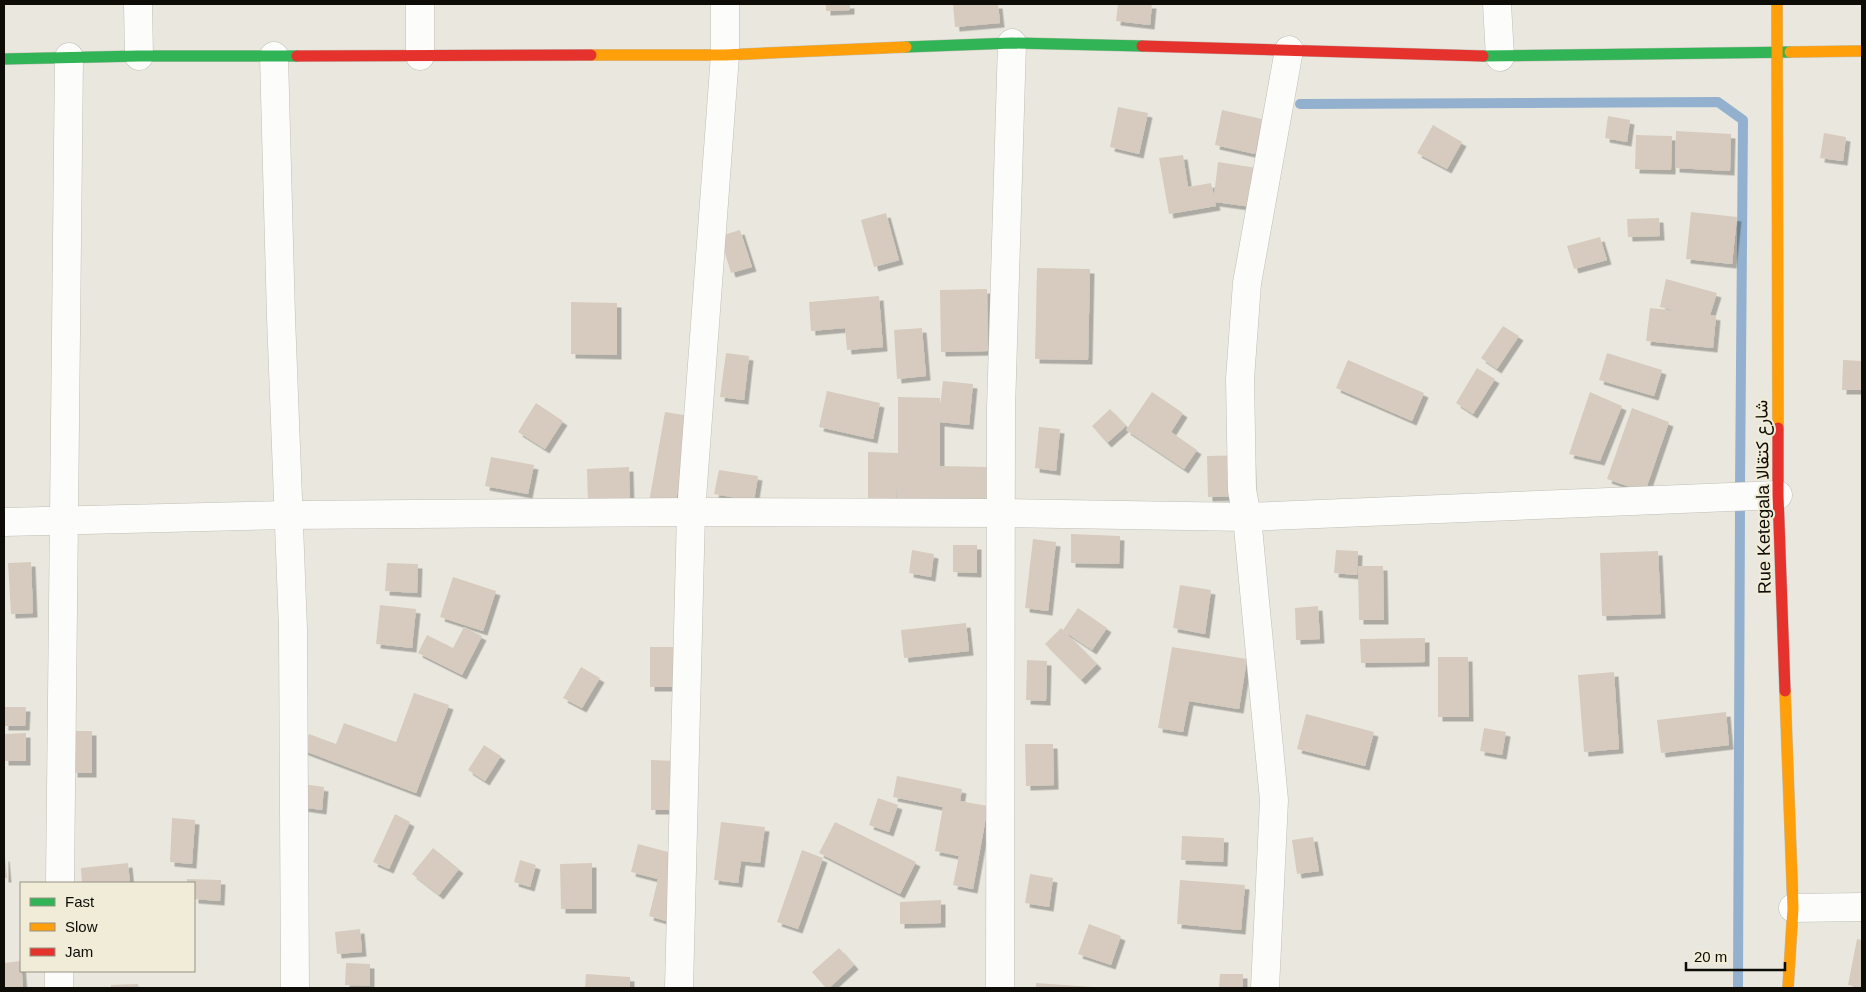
<svg xmlns="http://www.w3.org/2000/svg" width="1866" height="992" font-family="Arial,Vazirmatn,sans-serif">
	<style>
		.lines { fill: none; stroke-linecap: round; stroke-linejoin: round }
		.stream { stroke: #93b1ce; stroke-width: 10 }
		.building { fill: #d6cbbe; filter: url(#shadow) }
		.street-casing { stroke: #c0beb6; stroke-width: 29 }
		.fast-casing { stroke: #c0beb6; stroke-width: 12 }
		.slow-casing { stroke: #c0beb6; stroke-width: 12 }
		.jam-casing { stroke: #c0beb6; stroke-width: 12 }
		.street { stroke: #fcfcfa; stroke-width: 28 }
		.fast { stroke: #30b455; stroke-width: 11 }
		.slow { stroke: #ff9f0a; stroke-width: 11 }
		.jam { stroke: #e5322d; stroke-width: 11 }
		.labels { text-anchor: middle; stroke-width: 4; stroke-linejoin: round; paint-order: stroke }
		.street-label { font-size: 18px; fill: #0e0c06; stroke: #f0ecd8 }
	</style>
	<defs>
		<filter id="shadow"><feDropShadow dx="4.5" dy="4.5" stdDeviation="0" flood-color="#0004"/></filter>
	</defs>
	<rect width="100%" height="100%" fill="#eae8de"/>
	<g class="lines">
		<g class="stream">
			<polyline points="1300,104 1718,102 1743,120 1740,488"/>
			<polyline points="1738,988 1740,508"/>
		</g>
	</g>
	<g class="building">
		<polygon points="826,4 850,4 850,10 826,11"/>
		<polygon points="953,4 998,4 1000,23 955,27"/>
		<polygon points="1118,4 1152,4 1150,25 1116,21"/>
		<polygon points="1118,107 1148,113 1139,154 1110,147"/>
		<polygon points="1222,110 1262,119 1255,154 1215,145"/>
		<polygon points="1608,116 1630,120 1627,142 1605,138"/>
		<polygon points="1433,125 1462,142 1447,169 1417,153"/>
		<polygon points="1676,131 1731,134 1730,171 1675,168"/>
		<polygon points="1824,133 1846,137 1843,161 1820,158"/>
		<polygon points="1636,135 1672,136 1671,170 1635,169"/>
		<polygon points="1183,155 1188,187 1211,183 1214,196 1218,162 1257,168 1252,207 1215,202 1216,206 1169,214 1159,158"/>
		<polygon points="1691,212 1737,217 1732,264 1686,259"/>
		<polygon points="886,213 899,260 874,267 861,220"/>
		<polygon points="1659,218 1660,236 1628,237 1627,219"/>
		<polygon points="740,230 752,267 731,273 720,236"/>
		<polygon points="1600,237 1607,260 1574,269 1567,246"/>
		<polygon points="1037,268 1090,269 1088,360 1035,359"/>
		<polygon points="1666,279 1717,293 1710,315 1716,316 1713,348 1646,341 1650,308 1677,311 1660,307"/>
		<polygon points="987,289 988,351 941,352 940,290"/>
		<polygon points="879,296 883,347 847,350 845,328 811,331 809,302"/>
		<polygon points="571,302 617,303 617,355 571,354"/>
		<polygon points="1503,326 1519,336 1497,369 1481,358"/>
		<polygon points="922,328 926,376 897,379 894,330"/>
		<polygon points="726,353 749,356 744,400 720,397"/>
		<polygon points="1607,353 1662,370 1654,396 1599,380"/>
		<polygon points="1348,360 1424,393 1412,421 1336,388"/>
		<polygon points="1843,360 1862,361 1862,390 1842,390"/>
		<polygon points="1477,368 1495,379 1473,414 1456,403"/>
		<polygon points="943,381 973,384 969,425 940,422 940,466 990,467 990,499 897,498 897,486 896,499 868,498 868,452 898,453 898,397 940,398 940,407"/>
		<polygon points="827,391 880,403 873,439 819,427"/>
		<polygon points="1152,392 1183,413 1171,432 1197,450 1184,469 1126,430"/>
		<polygon points="1590,392 1622,406 1600,461 1569,454"/>
		<polygon points="536,403 563,421 545,449 518,432"/>
		<polygon points="1632,408 1669,422 1645,492 1607,479"/>
		<polygon points="1110,409 1126,426 1107,443 1092,426"/>
		<polygon points="665,412 690,416 675,507 649,502"/>
		<polygon points="1039,427 1060,429 1056,471 1035,468"/>
		<polygon points="1251,455 1252,496 1208,497 1207,456"/>
		<polygon points="491,457 534,465 528,494 485,486"/>
		<polygon points="629,467 630,502 588,503 587,469"/>
		<polygon points="719,470 758,476 754,501 714,494"/>
		<polygon points="1071,534 1120,536 1119,564 1071,563"/>
		<polygon points="1033,539 1056,542 1048,611 1025,608"/>
		<polygon points="953,545 977,545 977,573 953,572"/>
		<polygon points="912,550 934,554 931,577 909,573"/>
		<polygon points="1336,550 1358,551 1357,575 1334,573"/>
		<polygon points="1658,551 1661,614 1602,616 1600,553"/>
		<polygon points="31,562 33,613 11,614 8,563"/>
		<polygon points="387,563 418,564 417,593 385,591"/>
		<polygon points="1358,566 1383,566 1384,620 1359,620"/>
		<polygon points="453,577 496,591 483,631 440,617"/>
		<polygon points="1180,585 1211,590 1205,634 1173,628"/>
		<polygon points="380,605 416,609 412,648 376,644"/>
		<polygon points="1318,606 1320,639 1296,640 1295,608"/>
		<polygon points="1078,608 1107,628 1092,650 1065,632 1097,664 1081,680 1045,644 1061,628 1063,630"/>
		<polygon points="966,623 969,651 904,658 901,630"/>
		<polygon points="464,627 482,636 462,675 418,653 427,635 453,648"/>
		<polygon points="1425,638 1425,662 1361,663 1360,639"/>
		<polygon points="650,647 677,647 678,687 650,687"/>
		<polygon points="1172,647 1247,659 1239,709 1189,701 1183,732 1158,728"/>
		<polygon points="1438,657 1468,657 1469,717 1438,717"/>
		<polygon points="1027,660 1047,661 1046,701 1026,700"/>
		<polygon points="581,667 600,678 582,708 563,698"/>
		<polygon points="1614,672 1619,749 1584,752 1578,675"/>
		<polygon points="414,693 449,705 416,793 302,750 309,734 336,744 344,723 396,742"/>
		<polygon points="4,707 26,707 25,726 4,726"/>
		<polygon points="1726,712 1729,745 1661,753 1657,720"/>
		<polygon points="1306,714 1374,732 1365,766 1297,749"/>
		<polygon points="1484,728 1506,732 1502,755 1480,751"/>
		<rect x="73" y="731" width="19" height="42"/>
		<polygon points="26,733 26,761 4,761 4,734"/>
		<polygon points="1025,744 1053,744 1054,785 1026,786"/>
		<polygon points="484,745 501,756 485,781 468,770"/>
		<polygon points="651,760 677,761 676,810 651,810"/>
		<polygon points="897,776 962,789 960,801 988,806 973,889 953,885 959,856 935,851 943,807 893,797"/>
		<polygon points="303,784 324,787 322,810 301,807"/>
		<polygon points="878,798 898,805 889,832 869,825"/>
		<polygon points="395,814 410,822 389,869 373,862"/>
		<polygon points="172,818 195,820 192,864 170,862"/>
		<polygon points="721,822 765,827 760,863 741,861 738,883 714,880"/>
		<polygon points="835,822 916,862 900,894 819,853"/>
		<polygon points="1182,836 1224,838 1223,862 1181,860"/>
		<polygon points="1313,837 1319,871 1297,874 1292,840"/>
		<polygon points="638,844 683,856 666,921 649,916 658,879 631,872"/>
		<polygon points="433,848 459,869 439,895 412,874"/>
		<polygon points="802,850 823,858 798,929 777,922"/>
		<polygon points="4,857 5,857 7,878 4,878"/>
		<polygon points="520,860 536,865 530,887 514,882"/>
		<polygon points="128,863 130,883 82,883 81,868"/>
		<polygon points="592,863 592,909 561,909 560,864"/>
		<polygon points="1030,874 1053,878 1049,907 1025,903"/>
		<polygon points="187,879 221,880 220,901 194,899 194,883 187,883"/>
		<polygon points="1180,880 1245,885 1241,930 1177,924"/>
		<polygon points="941,900 941,923 900,924 900,902"/>
		<polygon points="1089,924 1121,936 1111,965 1078,954"/>
		<polygon points="360,929 362,952 337,954 335,932"/>
		<polygon points="1857,939 1862,940 1862,988 1848,985"/>
		<polygon points="839,948 854,965 829,988 826,988 812,972"/>
		<polygon points="21,961 23,988 4,988 4,963"/>
		<polygon points="346,963 370,964 370,986 345,985"/>
		<polygon points="586,974 630,977 630,988 585,988"/>
		<polygon points="1220,974 1243,974 1243,988 1219,988"/>
		<polygon points="1036,983 1093,987 1093,988 1036,988"/>
		<polygon points="138,984 139,988 111,988 111,985"/>
	</g>
	<g class="lines">
		<defs>
			<g id="street">
				<polyline points="138,4 139,56"/>
				<polyline points="1497,4 1500,57"/>
				<polyline points="274,56 281,317 293,629 295,988"/>
				<polyline points="420,56 420,4"/>
				<polyline points="4,522 289,515 691,512 1001,513 1247,517 1778,495"/>
				<polyline points="60,883 69,57"/>
				<polyline points="1793,908 1862,907"/>
				<polyline points="59,988 59,971"/>
				<polyline points="679,988 691,512 725,55 725,4"/>
				<polyline points="1000,988 1001,409 1012,43"/>
				<polyline points="1265,988 1274,800 1247,517 1242,490 1240,379 1247,283 1289,50"/>
			</g>
			<g id="fast">
				<polyline points="906,47 1012,43 1142,46"/>
				<polyline points="1483,56 1790,52"/>
				<polyline points="4,59 139,56 297,56"/>
			</g>
			<g id="slow">
				<polyline points="1777,4 1778,428"/>
				<polyline points="1790,52 1862,51"/>
				<polyline points="591,55 725,55 906,47"/>
				<polyline points="1785,691 1793,908 1788,988"/>
			</g>
			<g id="jam">
				<polyline points="1142,46 1483,56"/>
				<polyline points="297,56 591,55"/>
				<polyline points="1778,428 1778,495 1785,691"/>
			</g>
		</defs>
		<use href="#street" class="street-casing"/>
		<use href="#fast" class="fast-casing"/>
		<use href="#slow" class="slow-casing"/>
		<use href="#jam" class="jam-casing"/>
		<use href="#street" class="street"/>
		<use href="#fast" class="fast"/>
		<use href="#slow" class="slow"/>
		<use href="#jam" class="jam"/>
	</g>
	<g class="labels">
		<g class="street-label">
			<text transform="translate(1763 497) rotate(-91)" y="6">Rue Ketegala شارع كتقالا</text>
		</g>
	</g>
	<rect width="1866" height="992" fill="none" stroke="#0e0c06" stroke-width="10"/>
	<rect x="20" y="882" width="175" height="90" fill="#f0ecd8" stroke="#969284"/>
	<rect x="30" y="898" width="25" height="8" fill="#30b455" stroke="#969284"/>
	<text x="65" y="907" font-size="15" fill="#0e0c06">Fast</text>
	<rect x="30" y="923" width="25" height="8" fill="#ff9f0a" stroke="#969284"/>
	<text x="65" y="932" font-size="15" fill="#0e0c06">Slow</text>
	<rect x="30" y="948" width="25" height="8" fill="#e5322d" stroke="#969284"/>
	<text x="65" y="957" font-size="15" fill="#0e0c06">Jam</text>
	<path d="M1686 962v8h99v-8" fill="none" stroke="#0e0c06" stroke-width="2.5"/>
	<text x="1694" y="962" font-size="15" fill="#0e0c06" stroke="#f0ecd8" stroke-width="4" paint-order="stroke">20 m</text>
</svg>
